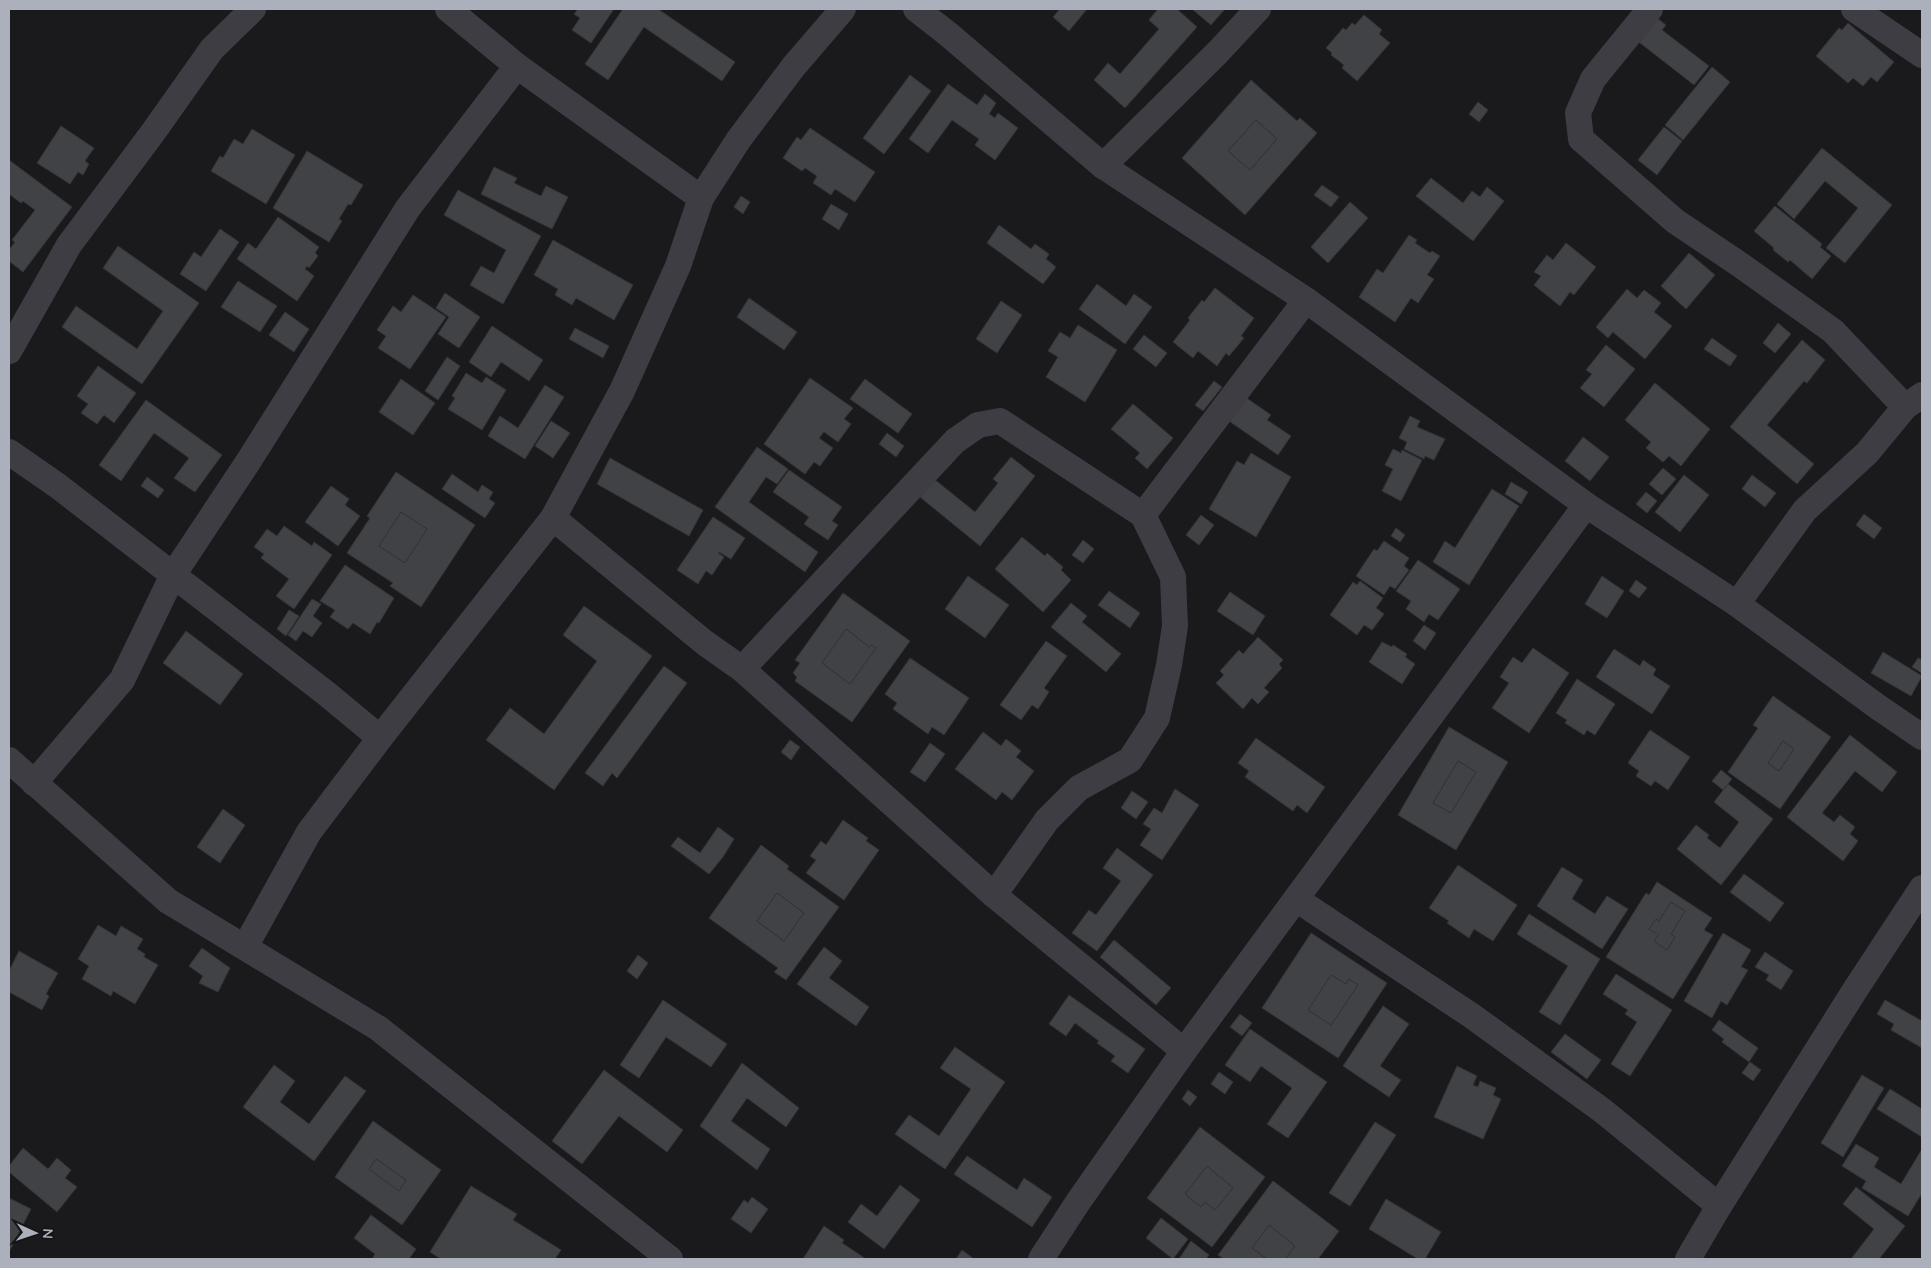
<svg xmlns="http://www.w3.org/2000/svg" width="1931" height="1268" font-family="Quicksand,sans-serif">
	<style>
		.building { fill: #414246; stroke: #343438; fill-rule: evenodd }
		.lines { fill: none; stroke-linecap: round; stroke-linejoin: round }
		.minor { stroke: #3d3d43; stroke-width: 26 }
	</style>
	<rect width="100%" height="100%" fill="#1a1a1c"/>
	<g class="building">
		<polygon points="578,9 614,9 591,43 572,30 580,18 574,14"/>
		<polygon points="623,9 658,9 735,62 722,81 644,27 608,80 585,64"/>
		<polygon points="1060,9 1087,9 1069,31 1053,17"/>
		<polygon points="1158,9 1177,9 1197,27 1125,108 1094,80 1108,63 1120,74 1159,29 1149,20"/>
		<polygon points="1192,9 1225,9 1211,25"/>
		<polygon points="1364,15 1382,30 1379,34 1390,43 1357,81 1342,68 1344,65 1331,55 1332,53 1326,48 1343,28 1346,30 1352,23 1355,25"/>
		<polygon points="1653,15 1666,25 1662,30 1709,66 1694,85 1635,39"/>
		<polygon points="1848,23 1894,62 1877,82 1871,77 1863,86 1853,78 1848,83 1816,56 1839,28 1842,30"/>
		<polygon points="1712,67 1730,82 1683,140 1665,125"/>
		<polygon points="910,75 931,91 884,154 863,138"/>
		<path d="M1251,80L1297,121L1300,118L1317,133L1245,215L1182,158ZM1256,120L1277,139L1250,170L1228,151Z"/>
		<polygon points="948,84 977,105 985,94 996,103 989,114 995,118 998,113 1018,128 995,160 975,145 979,139 952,120 928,153 909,139"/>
		<polygon points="1478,102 1488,110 1479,122 1469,114"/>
		<polygon points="1256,120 1277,139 1250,170 1228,151"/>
		<polygon points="61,126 94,148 85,161 89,164 83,175 78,172 70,184 37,163"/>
		<polygon points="1664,127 1682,141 1657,175 1638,160"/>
		<polygon points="810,128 875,172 855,202 835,189 831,195 813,183 817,176 805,168 802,171 783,158 797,137 801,140"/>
		<polygon points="252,129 295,155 266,204 211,171 220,156 223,158 234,139 243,144"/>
		<polygon points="1822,148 1892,205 1845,263 1826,248 1858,208 1825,181 1794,219 1777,204"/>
		<polygon points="307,151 363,185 351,205 348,204 339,219 342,221 329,242 273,208"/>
		<polygon points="9,160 72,207 23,272 9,261 9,250 15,242 12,240 35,210 23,201 21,203 9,194"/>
		<polygon points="494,167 517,178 514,183 541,196 546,186 568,197 552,229 481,194"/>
		<polygon points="1431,178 1463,203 1472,191 1480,197 1487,187 1504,201 1473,241 1416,196"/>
		<polygon points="1322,185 1339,197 1331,207 1314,195"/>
		<polygon points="458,190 541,236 503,304 470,285 481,266 494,273 506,250 444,215"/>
		<polygon points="741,196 750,202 743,214 734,207"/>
		<polygon points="1350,202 1368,218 1328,263 1311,247"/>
		<polygon points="831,204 848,214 839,230 822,219"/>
		<polygon points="1775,206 1822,244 1820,247 1831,256 1812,279 1790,260 1788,262 1773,250 1774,248 1754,231"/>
		<polygon points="278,217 319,247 315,253 318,256 309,268 307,266 305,269 314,276 297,301 237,259 248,243 256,249"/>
		<polygon points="999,225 1031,249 1035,244 1049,254 1046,259 1056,267 1043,284 987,243"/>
		<polygon points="220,229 239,242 206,291 180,274 194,252 201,257"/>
		<polygon points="1409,235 1417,240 1415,243 1430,253 1432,251 1440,256 1427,275 1434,279 1418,303 1411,298 1395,322 1359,297 1377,269 1383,273"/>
		<polygon points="553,240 633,285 614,320 576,298 572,305 555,295 558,289 534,275"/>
		<polygon points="1566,243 1596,267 1574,295 1570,292 1560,306 1534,285 1541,276 1534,272 1547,255 1553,260"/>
		<polygon points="118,246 199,303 142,384 62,327 76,306 137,349 163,311 103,268"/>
		<polygon points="1689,253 1715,275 1686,309 1661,286"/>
		<polygon points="238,281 277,306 260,332 221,307"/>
		<polygon points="1097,284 1126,306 1134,294 1152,307 1125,344 1079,309"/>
		<polygon points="1215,288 1254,318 1241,336 1244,338 1229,356 1226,353 1217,366 1198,351 1193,358 1173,342 1190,320 1188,318 1202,300 1204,302"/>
		<polygon points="1627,289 1637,298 1644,290 1661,303 1654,312 1672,326 1645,359 1613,332 1608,338 1596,327"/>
		<polygon points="445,293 480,317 459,348 438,334 449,317 436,308"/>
		<polygon points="413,295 446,317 410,369 378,348 386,336 377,330 393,306 401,312"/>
		<polygon points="749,298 797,332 784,350 737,317"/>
		<polygon points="1001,301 1022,315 997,353 976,339"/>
		<polygon points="285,312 309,329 294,352 269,335"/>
		<polygon points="1778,323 1791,334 1775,353 1763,343"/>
		<polygon points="1078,325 1117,350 1085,402 1046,377 1058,357 1048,351 1060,332 1070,338"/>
		<polygon points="492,326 543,360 529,381 501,362 491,377 469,362"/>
		<polygon points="575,328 609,346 603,358 569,339"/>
		<polygon points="1144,335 1167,353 1156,367 1133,349"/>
		<polygon points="1712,338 1737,356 1730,366 1704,349"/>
		<polygon points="1802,340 1825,360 1807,383 1804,381 1767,425 1814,464 1797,484 1730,427"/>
		<polygon points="1606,345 1635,369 1604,407 1580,388 1592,374 1586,370"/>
		<polygon points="447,357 460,366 438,400 425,391"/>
		<polygon points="98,366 136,393 114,423 104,415 97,424 81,413 88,404 77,396"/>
		<polygon points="466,373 482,383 486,377 506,390 482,430 448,409 455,398 452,396"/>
		<polygon points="810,378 853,408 844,419 851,424 838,442 824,432 819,438 833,448 820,466 814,462 805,474 764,444"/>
		<polygon points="401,379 435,403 413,435 379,412"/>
		<polygon points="865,379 912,414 898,433 850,399"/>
		<polygon points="1214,381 1222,387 1203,411 1195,405"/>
		<polygon points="1655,383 1710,429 1681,466 1669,456 1663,462 1646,448 1651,442 1625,420"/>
		<polygon points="545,385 564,397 525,459 488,436 500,416 518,428"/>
		<polygon points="1245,397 1271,415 1267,420 1291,436 1278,455 1229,421"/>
		<polygon points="146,400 222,455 195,492 174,478 189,458 154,433 121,481 99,465"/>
		<polygon points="1133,404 1173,438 1147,469 1135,458 1140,453 1111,429"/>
		<polygon points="1410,416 1420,421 1417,427 1445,439 1434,460 1425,456 1424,459 1404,449 1407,442 1399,438"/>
		<polygon points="551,421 570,433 553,458 535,446"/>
		<polygon points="887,433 904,446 896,457 879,444"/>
		<polygon points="1583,437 1609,457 1590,481 1565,461"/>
		<polygon points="757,447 788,469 777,484 766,477 749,502 818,552 805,572 715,507"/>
		<polygon points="1393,449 1401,453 1402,450 1422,460 1401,501 1382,491 1393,469 1385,465"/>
		<polygon points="1251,453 1291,477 1256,537 1209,509 1237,461 1244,465"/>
		<polygon points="1011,457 1035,476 980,546 920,497 934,479 975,512 998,483 993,479"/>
		<polygon points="610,458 703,510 689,536 597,484"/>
		<polygon points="1663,468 1676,479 1662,495 1649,484"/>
		<polygon points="789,470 842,507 832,521 838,525 828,540 804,524 809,517 773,492"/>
		<path d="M396,472L475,525L421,607L390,586L393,583L347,553L370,518L367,516ZM401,512L427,529L405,563L379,546Z"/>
		<polygon points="452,474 478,492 482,485 493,492 489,499 495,503 485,518 442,489"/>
		<polygon points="1684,475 1709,495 1680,532 1655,512"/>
		<polygon points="1752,475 1776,493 1765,507 1742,489"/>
		<polygon points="147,477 164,490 158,498 141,486"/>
		<polygon points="1511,482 1528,492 1521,504 1505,494"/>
		<polygon points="331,486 349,499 345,505 360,516 338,546 305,522"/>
		<polygon points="1492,489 1519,506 1469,585 1433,562 1445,541 1455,548"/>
		<polygon points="1646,492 1657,501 1647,513 1636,504"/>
		<polygon points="401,512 427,529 405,563 379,546"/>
		<polygon points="1864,514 1882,528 1874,539 1856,525"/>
		<polygon points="1201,515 1214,525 1199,545 1186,535"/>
		<polygon points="713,517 745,538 731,559 719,552 718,553 724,557 712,575 706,571 698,584 677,570"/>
		<polygon points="284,526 312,546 314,542 332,555 294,609 276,596 289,579 261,558 264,554 254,547 267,529 277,536"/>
		<polygon points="1396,528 1405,535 1400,542 1391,536"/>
		<polygon points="1022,537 1045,556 1047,553 1063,567 1061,570 1071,580 1043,612 995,569"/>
		<polygon points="1083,540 1094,549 1083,563 1072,555"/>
		<polygon points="1384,541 1409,558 1404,566 1409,570 1395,589 1390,586 1384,595 1356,576 1374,549 1377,551"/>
		<polygon points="1418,560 1460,589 1438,620 1429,614 1424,622 1406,609 1411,601 1396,591"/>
		<polygon points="345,565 394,598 379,623 377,622 370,634 353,623 348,629 330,617 335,610 320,601"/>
		<polygon points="968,576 1009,605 985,638 945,609"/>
		<polygon points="1602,576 1624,591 1607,618 1585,604"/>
		<polygon points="1636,580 1647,588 1639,598 1629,591"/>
		<polygon points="1360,581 1383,598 1376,608 1384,614 1372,630 1364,625 1357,635 1330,615 1353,582 1357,585"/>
		<polygon points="1109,591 1140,613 1130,628 1098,605"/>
		<polygon points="1230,592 1265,616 1253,635 1217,611"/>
		<path d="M843,593L910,641L852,722L795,681L797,677L793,673L800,663L795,660ZM846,629L869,647L871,645L876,648L850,684L822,663Z"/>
		<polygon points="312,599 321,604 313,616 322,623 312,637 303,631 296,641 288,635"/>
		<polygon points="1071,603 1087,616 1082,622 1121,654 1106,672 1051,627"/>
		<polygon points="584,606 652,656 554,790 486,740 510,708 544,734 597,661 563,635"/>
		<polygon points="289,610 299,616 286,636 277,629"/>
		<polygon points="1424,625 1436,633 1425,650 1413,641"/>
		<polygon points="846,629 869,647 871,645 876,648 850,684 822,663"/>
		<polygon points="186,631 243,674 220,705 163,663"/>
		<polygon points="1258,637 1283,660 1279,664 1282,668 1264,688 1269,692 1258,704 1252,698 1243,709 1216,683 1224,675 1220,671 1239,650 1243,654"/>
		<polygon points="1046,641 1067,656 1044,688 1049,692 1038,709 1032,705 1021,720 1000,705"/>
		<polygon points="1382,642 1392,647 1393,645 1407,654 1405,657 1415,664 1402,684 1369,662"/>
		<polygon points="1533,648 1569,673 1529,733 1492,708 1509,683 1500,677 1513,657 1522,663"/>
		<polygon points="1614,649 1640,666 1643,660 1656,669 1653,675 1670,686 1652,714 1596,677"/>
		<polygon points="1883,652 1922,676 1911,696 1871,673"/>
		<polygon points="910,658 969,698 944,735 932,727 928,734 893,709 897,703 885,694"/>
		<polygon points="1918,658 1922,660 1922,673 1912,667"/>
		<polygon points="664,666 687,683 617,778 612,773 603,786 585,773"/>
		<polygon points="1577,679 1615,704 1595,735 1587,730 1584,735 1565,723 1567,720 1556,713"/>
		<path d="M1773,696L1831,737L1780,809L1728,772L1758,728L1753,725ZM1783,741L1794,749L1779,771L1768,763Z"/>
		<path d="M1449,727L1508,762L1456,850L1398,815ZM1458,761L1476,772L1451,813L1433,803Z"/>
		<polygon points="1650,730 1690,757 1668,790 1655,781 1651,786 1636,776 1639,771 1628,763"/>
		<polygon points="983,732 1001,746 1006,739 1021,751 1016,757 1034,771 1012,800 1002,792 996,800 955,769"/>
		<polygon points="1850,735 1897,772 1882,792 1855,771 1822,813 1834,822 1840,815 1855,827 1850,834 1858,841 1843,861 1787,817"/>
		<polygon points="1256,738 1325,787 1307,813 1297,805 1293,811 1245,777 1249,771 1238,763"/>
		<polygon points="790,740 800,747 791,760 781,752"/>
		<polygon points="1783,741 1794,749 1779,771 1768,763"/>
		<polygon points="930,743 945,754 925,782 910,772"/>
		<polygon points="1458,761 1476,772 1451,813 1433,803"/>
		<polygon points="1721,770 1732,779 1723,790 1712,781"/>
		<polygon points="1728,784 1773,819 1721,885 1677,849 1696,825 1709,835 1707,838 1720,848 1739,822 1714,802"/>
		<polygon points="1175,789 1199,805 1162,860 1140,845 1151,829 1143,824 1154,808 1162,813"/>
		<polygon points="1132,791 1148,802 1136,819 1121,808"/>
		<polygon points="223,809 245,825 220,863 197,847"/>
		<polygon points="843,820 868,838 866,841 879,850 844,900 806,873 816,860 810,856 821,841 826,845"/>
		<polygon points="718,827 734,839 723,857 709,874 671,846 678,837 700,853"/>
		<path d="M761,845L789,866L787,869L839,907L786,980L774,972L778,968L709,918ZM777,893L804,913L784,941L757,921Z"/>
		<polygon points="1117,848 1153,875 1097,951 1072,933 1089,910 1096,915 1121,881 1103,868"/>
		<polygon points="1458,865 1517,905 1493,941 1474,929 1469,938 1447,923 1449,921 1429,908"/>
		<polygon points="1562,867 1583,880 1572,899 1595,914 1607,896 1628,909 1602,949 1537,906"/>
		<polygon points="1744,874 1784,903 1770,922 1730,892"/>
		<path d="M1657,882L1712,918L1704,930L1713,935L1673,999L1606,957L1646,893L1649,895ZM1671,902L1685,911L1671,934L1675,937L1667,950L1654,941L1659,935L1649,929L1656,919L1659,921Z"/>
		<polygon points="777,893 804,913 784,941 757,921"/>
		<polygon points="1671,902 1685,911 1671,934 1675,937 1667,950 1654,941 1659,935 1649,929 1656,919 1659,921"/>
		<polygon points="1529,914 1600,959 1560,1025 1539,1012 1568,966 1517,934"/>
		<polygon points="98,925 116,936 121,926 143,939 137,949 145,954 144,957 158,965 135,1004 113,991 111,996 82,979 89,966 78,959"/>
		<path d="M1311,933L1387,983L1338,1058L1262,1008ZM1331,975L1346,984L1349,979L1358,985L1331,1025L1308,1010Z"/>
		<polygon points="1723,933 1751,950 1741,967 1748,970 1727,1005 1721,1001 1712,1018 1684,1001"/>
		<polygon points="1114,940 1171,988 1156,1005 1100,957"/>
		<polygon points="824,947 842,961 829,978 869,1007 856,1026 797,984"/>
		<polygon points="202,948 230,968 218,992 199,983 203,976 189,966"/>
		<polygon points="19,951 58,973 46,994 49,996 42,1010 9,992 9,971"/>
		<polygon points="1765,952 1793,971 1781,990 1766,980 1769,975 1755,967"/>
		<polygon points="638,955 648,963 637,979 627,971"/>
		<polygon points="1616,974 1672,1010 1630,1076 1611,1064 1637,1022 1625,1014 1628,1010 1603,994"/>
		<polygon points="1331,975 1346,984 1349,979 1358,985 1331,1025 1308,1010"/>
		<polygon points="1069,995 1145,1049 1128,1073 1111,1061 1115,1056 1097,1043 1099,1041 1075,1023 1066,1036 1049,1024"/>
		<polygon points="663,1000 727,1044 711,1067 666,1037 639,1078 620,1065"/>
		<polygon points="1885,1000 1922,1021 1922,1048 1891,1030 1894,1024 1877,1014"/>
		<polygon points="1383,1006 1409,1024 1380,1066 1401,1080 1389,1097 1343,1066"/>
		<polygon points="1240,1014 1252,1023 1242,1036 1230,1027"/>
		<polygon points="1719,1020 1758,1048 1749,1062 1722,1042 1724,1039 1712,1030"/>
		<polygon points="1250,1029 1327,1082 1288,1138 1267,1124 1292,1088 1261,1066 1250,1082 1225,1065"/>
		<polygon points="1565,1034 1601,1060 1587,1079 1551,1052"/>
		<polygon points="955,1047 1005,1082 945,1169 895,1134 909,1115 939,1136 971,1089 940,1068"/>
		<polygon points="1750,1062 1761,1070 1753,1081 1742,1073"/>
		<polygon points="742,1063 799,1108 786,1127 747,1098 731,1121 770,1149 757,1170 700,1126"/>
		<polygon points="274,1065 295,1081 280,1102 309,1124 345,1076 366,1091 314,1161 243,1107"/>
		<polygon points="1457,1066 1477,1076 1473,1085 1478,1087 1480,1081 1496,1088 1493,1095 1501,1099 1483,1139 1434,1117"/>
		<polygon points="604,1070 683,1130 667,1152 619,1116 582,1164 552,1141"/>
		<polygon points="1219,1072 1233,1082 1225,1094 1211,1084"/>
		<polygon points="1862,1075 1884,1088 1843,1157 1821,1143"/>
		<polygon points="1890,1089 1922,1109 1922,1137 1877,1109"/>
		<polygon points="1188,1090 1197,1097 1190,1106 1182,1099"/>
		<path d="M373,1121L441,1170L402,1225L335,1177ZM376,1159L406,1180L399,1191L369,1169Z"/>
		<polygon points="1375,1122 1396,1135 1350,1206 1329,1193"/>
		<path d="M1200,1127L1265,1177L1212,1247L1147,1198ZM1207,1166L1233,1188L1215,1210L1205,1202L1201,1207L1185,1194Z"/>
		<polygon points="1856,1144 1879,1158 1874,1167 1901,1184 1922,1149 1922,1193 1908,1216 1862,1188 1866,1181 1842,1166"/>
		<polygon points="23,1148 48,1169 57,1158 71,1170 65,1178 77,1187 57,1212 9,1172 9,1166"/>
		<polygon points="967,1156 1017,1190 1024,1178 1052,1197 1032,1227 954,1174"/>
		<polygon points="376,1159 406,1180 399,1191 369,1169"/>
		<polygon points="1207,1166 1233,1188 1215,1210 1205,1202 1201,1207 1185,1194"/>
		<polygon points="1273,1181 1339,1231 1318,1259 1285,1259 1295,1246 1269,1225 1252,1248 1267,1259 1224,1259 1218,1255"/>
		<polygon points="900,1185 920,1200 884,1249 848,1222 861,1204 877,1216"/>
		<polygon points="471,1186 517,1214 513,1220 561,1250 555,1259 441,1259 430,1252"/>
		<polygon points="1856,1187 1905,1226 1879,1259 1851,1259 1874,1229 1843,1204"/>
		<polygon points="752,1197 768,1209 751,1233 731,1219 744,1200 748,1203"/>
		<polygon points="9,1198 31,1209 9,1252"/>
		<polygon points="1386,1199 1441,1232 1425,1259 1418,1259 1369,1229"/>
		<polygon points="371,1215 416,1249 409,1259 372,1259 375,1254 354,1238"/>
		<polygon points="1161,1218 1188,1239 1173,1259 1146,1238"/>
		<polygon points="1269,1225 1295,1246 1285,1259 1267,1259 1252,1248"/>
		<polygon points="824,1226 844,1240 842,1243 866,1259 803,1259"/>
		<polygon points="1191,1241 1209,1255 1206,1259 1179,1259"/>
		<polygon points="962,1250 974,1259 956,1259"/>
	</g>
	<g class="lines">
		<g class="minor">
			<polyline points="448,9 517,66 701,198"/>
			<polyline points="916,9 948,34 1103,166 1306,300 1586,505 1737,604 1878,707 1922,737"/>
			<polyline points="1650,9 1593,79 1578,113 1581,139 1675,221 1739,264 1833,331 1905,407"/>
			<polyline points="1854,9 1922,55"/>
			<polyline points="1103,166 1218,52 1258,9"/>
			<polyline points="9,351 69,245 154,131 212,49 253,9"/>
			<polyline points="9,452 58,486 327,694 380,738"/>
			<polyline points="1143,515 1306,300"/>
			<polyline points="553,518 705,643 742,669 994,895 1184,1051"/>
			<polyline points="1737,604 1805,510 1867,453 1905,407 1922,395"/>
			<polyline points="742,669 955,441 978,425 1000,421 1143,515 1173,577 1175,626 1169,665 1157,718 1130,760 1079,788 1047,820 994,895"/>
			<polyline points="9,760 168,901 378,1028 670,1259"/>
			<polyline points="34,783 122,680 173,575 248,462 408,208 517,66"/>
			<polyline points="1296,899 1472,1016 1603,1111 1719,1206"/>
			<polyline points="245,947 309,832 380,738 553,518 622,391 678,266 701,198 739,139 794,66 843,9"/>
			<polyline points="1041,1259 1078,1202 1184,1051 1586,505"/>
			<polyline points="1688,1259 1719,1206 1855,990 1922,888"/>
		</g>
	</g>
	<rect width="1931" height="1268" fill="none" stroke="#acafbc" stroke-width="20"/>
	<g transform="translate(35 1233) rotate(93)" stroke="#151517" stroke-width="4" paint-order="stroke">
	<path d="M0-4L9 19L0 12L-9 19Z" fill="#acafbc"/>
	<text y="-8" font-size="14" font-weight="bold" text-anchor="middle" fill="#acafbc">N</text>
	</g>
</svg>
